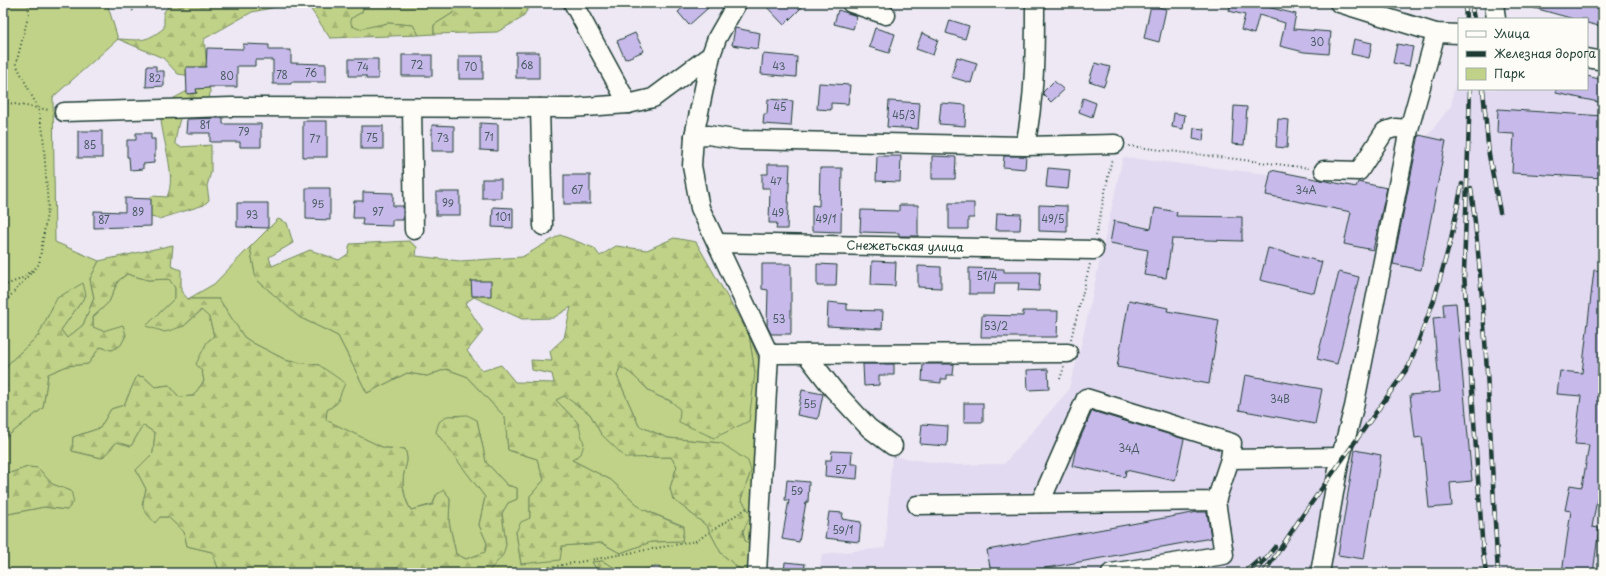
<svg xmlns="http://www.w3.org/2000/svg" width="1606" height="576" font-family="'Playpen Sans',sans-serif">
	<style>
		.built { fill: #e2daf1 }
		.green { fill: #c0d287; stroke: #70885e }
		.forest { fill: url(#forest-firs); stroke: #70885e; fill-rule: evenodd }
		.building { fill: #c7baeb; stroke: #1f3d34 }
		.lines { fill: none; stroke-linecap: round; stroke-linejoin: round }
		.minor-casing { stroke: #1f3d34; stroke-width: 21 }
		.path { stroke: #1f3d34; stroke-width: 2; stroke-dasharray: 1 3; stroke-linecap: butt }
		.minor { stroke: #fdfcf7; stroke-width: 18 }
		.rail-casing { stroke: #1f3d34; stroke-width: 4.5 }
		.rail { stroke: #fdfcf7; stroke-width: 3; stroke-dasharray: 9; stroke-linecap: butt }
		.labels { text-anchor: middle; stroke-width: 3; stroke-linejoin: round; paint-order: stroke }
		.number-label { font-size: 10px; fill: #495c62 }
		.street-label { font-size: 12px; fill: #1f3d34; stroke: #fdfcf7 }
	</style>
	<defs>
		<pattern id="forest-firs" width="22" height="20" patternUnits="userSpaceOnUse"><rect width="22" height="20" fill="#c0d287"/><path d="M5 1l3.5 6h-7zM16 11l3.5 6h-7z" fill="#a5b575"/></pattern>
	</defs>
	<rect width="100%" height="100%" fill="#ede8f3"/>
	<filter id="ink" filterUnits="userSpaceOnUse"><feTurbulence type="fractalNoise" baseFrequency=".025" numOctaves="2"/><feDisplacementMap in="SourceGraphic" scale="8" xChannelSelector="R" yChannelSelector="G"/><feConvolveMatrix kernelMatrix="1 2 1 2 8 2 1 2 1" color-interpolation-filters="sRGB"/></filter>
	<g filter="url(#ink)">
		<polygon class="built" points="1459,64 1459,89 1587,89 1603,81 1603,529 1595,573 819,573 822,554 885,548 892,456 948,465 1004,464 1068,391 1080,350 1123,157 1386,188 1451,106"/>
		<g class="green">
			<polygon points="3,3 107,3 118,39 53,97 55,242 99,261 90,279 94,298 83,325 67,338 61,330 86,295 57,298 38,336 9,363 3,374"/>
			<polygon points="364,3 453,3 455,5 453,13 434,25 434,34 419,35 413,25 388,23 359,30 352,26 349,19 362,12"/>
			<path d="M250,247L256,279L299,317L338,336L367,393L407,373L427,376L446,369L466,376L505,417L508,450L537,459L544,480L530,496V518L516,532L521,564L562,546L602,543L620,553L651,542L682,541L684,526L642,509L611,480L572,460L578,423L556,400L564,395L590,414L601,434L626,457H671L677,466L670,488L673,499L707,526L721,553L737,567L747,572L745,541L743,531L751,514L741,499L751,471L721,443L668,438L639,426L617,376L620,367C636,374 641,386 654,394C666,401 671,398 680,410L755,373L749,335L759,360L764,509L760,573H665L657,566L635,573H625L602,561L592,562L599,573H478L489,570L506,544L502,513L508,503L517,499V488L507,485L486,462L477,420L436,431L485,497L479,525L487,543L485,553L466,559L456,554L449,522L450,498L444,490L436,495L433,504L411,510C406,501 403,491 403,480C404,465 410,464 405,449L384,448L325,420L327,410L337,403L319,365L288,361L253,343L244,337L219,299H188L214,284Z"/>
			<polygon points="127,274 148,280 170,279 175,288 175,298 146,326 184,326 202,310 209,317 214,336 207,342 202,371 204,381 193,396 179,397 169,385 155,387 144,377 137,376 124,405 111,409 100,428 73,437 72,451 102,458 117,442 131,446 143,425 155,433 153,453 136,470 146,489 142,505 160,517 168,517 184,532 187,546 212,552 220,573 3,573 3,515 44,507 67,510 71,491 52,484 38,468 28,467 10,473 3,471 3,451 5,438 43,408 48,374 67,366 88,364 100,347 112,350 121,344 126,335 103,331 93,328 93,317 109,302 118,281"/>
		</g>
		<g class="forest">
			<path d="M171,3H208L226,7L232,3H295L252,12L204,39L210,91L209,105C179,111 180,113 175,143L180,147L211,145V172L207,186L209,200L204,205L159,219L151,217L148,203L152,196L167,197C177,176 162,140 161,118C161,113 164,107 165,103L191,89L200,77L178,74L163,58L118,39C141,40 145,43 164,28V12Z"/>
			<polygon points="313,3 364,3 362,12 350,19 352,26 359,29 388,23 413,25 419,35 330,38 310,8"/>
			<polygon points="453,3 532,3 522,18 497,32 434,34 434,25 453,13 455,5"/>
			<path d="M278,219L287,223L293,243L269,257L272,266L310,250L339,260L348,254L350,244L409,241L417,247L416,256L460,261L522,257L560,235L594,248L600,256L616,246L647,250L674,238L696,242L749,335L755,373L749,421L714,438L679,422L680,410C669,396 665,401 653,393C641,385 634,373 620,367L617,376L639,426L668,438L721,443L748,461L751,471L741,499L751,514L743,531L745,541L755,546L752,565L746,572L737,567L721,553L707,526L673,499L670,488L677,466L671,457L626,458L601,434L590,414L564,396L556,400L578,423L584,444L581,454L572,460L611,480L642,509L684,527L682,541L651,542L620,553L602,543L562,546L560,560L521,564L516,532L521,522L530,518V496L544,480L537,459L508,450L505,417L466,376L446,369L427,376L407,373L367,393L338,336L299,317L256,279L250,247ZM474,297L522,319L553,318L571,307L564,338L550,351L552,361L531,360L532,370L552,374L554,383L515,382L501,365L482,371L467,351L483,331L465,303Z"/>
			<path d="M173,245L171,266L181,270V291L188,299H219L244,337L253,343L288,361L319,365L345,383L337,403L327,410L326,420L384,448L405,449C410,464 404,465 403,480C403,490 405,501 411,510L433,505L436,495L444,490L450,498L449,522L456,554L466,559L485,552L487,543L479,525L485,497L436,432L439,422L447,416L467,415L477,420L486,462L507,485L517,488V499L508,503L502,513L506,545L503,555L489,571L478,573H220L212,552L187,546L184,532L168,517H160L155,523C141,507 141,510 146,489L136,470L153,453L155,433L143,425L131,446L117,442L102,458L72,451L73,437L100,428L111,409L124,405L137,376L144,377L155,387L169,385L179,397L193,396L204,381L202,371L196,364L207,342L214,336L209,317L201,310L184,326L165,332L146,326L175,298V288L169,279L148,280L127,274L118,281L109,302L93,317V327L103,331L123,325L126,335L121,345L112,350L100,347L88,364L67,366L48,374L43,408L5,438L3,451V374L9,363L38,336L57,298L83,283L86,295L61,330L67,338L83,325L94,298L90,279L99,261Z"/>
			<polygon points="28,467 38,468 52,484 71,491 74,502 67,510 44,507 3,515 3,471 10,473"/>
			<polygon points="602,561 625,573 599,573 592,562"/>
		</g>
		<g class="building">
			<polygon points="688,3 703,3 708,8 689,25 678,12"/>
			<polygon points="763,3 806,3 784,25"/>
			<polygon points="1231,3 1251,3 1296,14 1293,29 1331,32 1329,54 1304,52 1280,46 1285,23 1259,15 1254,34 1241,30 1245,15 1229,11"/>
			<polygon points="1527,3 1603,3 1603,27 1587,23 1587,19 1574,19 1527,6"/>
			<polygon points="1151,5 1166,9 1159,42 1144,38"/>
			<polygon points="838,10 857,16 853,29 834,24"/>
			<polygon points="950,20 969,26 965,39 946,33"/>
			<polygon points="735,28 760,33 758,49 732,45"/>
			<polygon points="875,28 895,34 889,53 869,47"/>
			<polygon points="635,33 644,51 625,59 617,41"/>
			<polygon points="922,33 938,40 933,55 916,49"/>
			<polygon points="1354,39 1372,43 1369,58 1351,54"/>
			<polygon points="243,44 269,45 269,50 291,50 291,63 326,64 326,82 291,82 291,84 273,84 273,60 255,60 255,66 237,66 237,87 209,87 209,88 196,89 197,93 187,94 186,67 206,67 207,48 243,49"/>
			<polygon points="1397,44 1413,47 1409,66 1393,63"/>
			<rect x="516" y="52" width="23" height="26"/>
			<polygon points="763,54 797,57 796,77 761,74"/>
			<rect x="402" y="55" width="30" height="21"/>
			<rect x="459" y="56" width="24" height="23"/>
			<polygon points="957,57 977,63 971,83 951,77"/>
			<polygon points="349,59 378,59 378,79 366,79 366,76 349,76"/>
			<polygon points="1095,63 1110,67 1104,86 1089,81"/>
			<polygon points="147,66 156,66 156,71 164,71 164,86 146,87"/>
			<polygon points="1587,76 1603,80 1603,103 1556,93 1556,89 1587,89"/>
			<polygon points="1054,81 1064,90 1051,102 1043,94 1043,92"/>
			<polygon points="819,83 850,85 848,104 831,103 831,110 817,109"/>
			<polygon points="1083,98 1096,103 1092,117 1079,112"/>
			<polygon points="768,99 793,101 791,126 763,124 764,114 767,114"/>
			<polygon points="889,101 920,103 918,129 887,127"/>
			<polygon points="941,103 966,105 965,126 939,124"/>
			<polygon points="1234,106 1247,107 1244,145 1232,144"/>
			<polygon points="1498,109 1603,116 1603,178 1512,173 1514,134 1497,133"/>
			<polygon points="1174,113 1185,115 1183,129 1172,127"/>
			<polygon points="223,118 223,124 261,124 261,147 240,147 240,142 210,142 210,133 186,133 187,119"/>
			<polygon points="1278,119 1289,120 1287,148 1276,147"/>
			<rect x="303" y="121" width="24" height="36"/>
			<polygon points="480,123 498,124 498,151 480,150"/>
			<polygon points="432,125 454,126 454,151 432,151"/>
			<rect x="361" y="126" width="22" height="23"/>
			<polygon points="1194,128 1204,129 1203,141 1193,139"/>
			<rect x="78" y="131" width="24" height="27"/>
			<polygon points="136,133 151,133 151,139 155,139 155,157 154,157 154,163 143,164 143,169 130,170 129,157 127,157 127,140 136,140"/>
			<polygon points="1419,135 1446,141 1421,270 1393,264"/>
			<polygon points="877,156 901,156 900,182 876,181"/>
			<polygon points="932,156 956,157 955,179 932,179"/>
			<polygon points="1004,156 1026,156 1025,169 1003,167"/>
			<polygon points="768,164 790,164 787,229 776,229 777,223 769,223 770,188 762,188 762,174 768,174"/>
			<polygon points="820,168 842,168 841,232 812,231 812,205 819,206"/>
			<polygon points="1048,168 1070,170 1068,189 1046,187"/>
			<polygon points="1271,170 1356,187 1358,182 1387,188 1373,250 1344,244 1351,212 1266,195"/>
			<rect x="564" y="175" width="26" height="29"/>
			<rect x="482" y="179" width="19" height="19"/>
			<polygon points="306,188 330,188 330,220 306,219"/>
			<polygon points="363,192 393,193 393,206 403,206 403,220 392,220 392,226 362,225 363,218 353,218 354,201 363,201"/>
			<rect x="436" y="192" width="24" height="23"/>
			<polygon points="125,198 151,199 151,226 94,228 94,211 125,212"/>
			<polygon points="237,203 268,203 268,228 237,227"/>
			<polygon points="949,203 974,203 974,218 968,218 968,229 949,229"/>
			<polygon points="899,205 918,205 918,236 899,236 899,233 860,232 861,210 899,211"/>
			<polygon points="1039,205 1067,206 1067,232 1039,231"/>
			<polygon points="493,207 513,208 513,228 492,227"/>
			<polygon points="1155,208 1177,212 1176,216 1242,217 1242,241 1172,239 1166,278 1144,275 1148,250 1110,243 1114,221 1151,229"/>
			<polygon points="997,213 1021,214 1020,230 996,230"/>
			<polygon points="1268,248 1322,262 1314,293 1260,280"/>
			<polygon points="872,261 896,262 895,286 871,285"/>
			<polygon points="762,264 791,264 791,334 771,334 767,326 768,290 762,289"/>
			<polygon points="817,264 837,265 836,286 817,286"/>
			<polygon points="918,266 941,267 941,288 918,287"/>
			<polygon points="969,268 1004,269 1004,272 1040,272 1039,291 1018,290 1019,283 995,283 994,294 969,294"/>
			<polygon points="1594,270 1603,271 1603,466 1592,527 1599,528 1593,573 1562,573 1571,511 1565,510 1570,485 1582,487 1589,445 1575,444 1581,396 1557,394 1560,371 1582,373"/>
			<polygon points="1339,272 1359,277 1337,364 1317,359"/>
			<polygon points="471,281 491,281 491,296 472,296"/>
			<polygon points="1129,300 1168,308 1167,311 1219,320 1209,384 1117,367"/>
			<polygon points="828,302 847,304 847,310 883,311 882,329 827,326"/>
			<polygon points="1456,303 1472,481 1450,483 1452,506 1429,508 1422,437 1415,438 1410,395 1440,392 1433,318 1444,317 1443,304"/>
			<polygon points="1023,311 1058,311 1057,337 981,337 982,315 1023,316"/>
			<polygon points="863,364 894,364 894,375 879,375 879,385 864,386"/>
			<polygon points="923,364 954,364 953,375 947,375 947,379 941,379 941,383 922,381"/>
			<polygon points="1048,369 1049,389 1028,390 1027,370"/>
			<polygon points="1245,375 1322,389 1315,424 1239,410"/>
			<polygon points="802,390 823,394 818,419 797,415"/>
			<rect x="964" y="403" width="19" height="19"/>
			<polygon points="1092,411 1184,439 1175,481 1126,470 1125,477 1072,466 1076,448"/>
			<polygon points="922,424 948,426 947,446 920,444"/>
			<polygon points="1355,450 1381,455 1364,559 1338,555"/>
			<polygon points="832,451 852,452 851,464 858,464 857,479 825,476 826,460 831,460"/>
			<polygon points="787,480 809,482 808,502 806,502 799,542 782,539 789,500 785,500"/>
			<polygon points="829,512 843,513 842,519 861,522 859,542 825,538"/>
			<polygon points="1198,512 1207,512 1211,538 1019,573 991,573 987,550"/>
			<polygon points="785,562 805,564 804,573 784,573"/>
		</g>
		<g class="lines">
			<defs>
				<g id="minor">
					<polyline points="573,3 628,104"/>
					<polyline points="737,3 717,38 711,55 694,136 692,166 700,208 769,354 757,573"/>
					<polyline points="851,3 886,15"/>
					<polyline points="1339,3 1436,33 1459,34"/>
					<polyline points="1494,3 1496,19"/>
					<polyline points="1587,58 1603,61"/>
					<polyline points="412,108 414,230"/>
					<polyline points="540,108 543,226"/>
					<polyline points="64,112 231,107 571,108 628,104 653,98 711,55"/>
					<polyline points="694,136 708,135 740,140 1025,146 1115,144"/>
					<path d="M1025,146C1035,98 1035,52 1035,3"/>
					<polyline points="1324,170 1359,171 1385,131 1395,128 1409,129"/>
					<path id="s1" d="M717,243L1094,250"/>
					<polyline points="769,354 1068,353"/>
					<polyline points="806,354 833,389 869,428 893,446"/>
					<polyline points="1040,503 1086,398 1232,443 1230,459"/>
					<polyline points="917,505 1216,501 1230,459 1341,457"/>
					<polyline points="1111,573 1224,555 1216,501"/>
					<polyline points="1320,573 1339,464 1354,407 1409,129 1436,33"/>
				</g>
			</defs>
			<use href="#minor" class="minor-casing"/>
			<g class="path">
				<polyline points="129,3 133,11"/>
				<polyline points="3,102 49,110"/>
				<polyline points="1129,146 1309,168"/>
				<polyline points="1096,236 1112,158"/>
				<polyline points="3,286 21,279 33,269"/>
				<polyline points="3,304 39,264 48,207 43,132 38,108 16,64 29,13 28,3"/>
				<polyline points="1071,339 1090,264"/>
				<polyline points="1060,379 1064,367"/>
				<polyline points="518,573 696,541 747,508"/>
			</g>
			<use href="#minor" class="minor"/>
			<defs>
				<g id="rail">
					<polyline points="1465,3 1466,19"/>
					<polyline points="1471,3 1474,19"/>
					<polyline points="1470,89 1464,273 1483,553 1486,573"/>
					<polyline points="1483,89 1489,155 1500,212"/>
					<path d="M1471,188C1487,315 1490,445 1498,573"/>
					<polyline points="1244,573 1259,560"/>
					<polyline points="1254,573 1275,547"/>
					<polyline points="1264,573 1300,519 1409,366 1434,300 1451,239 1462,184"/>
				</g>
			</defs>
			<use href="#rail" class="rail-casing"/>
			<use href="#rail" class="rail"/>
		</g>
	</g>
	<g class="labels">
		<g class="number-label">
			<text x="1317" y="46">30</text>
			<text x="417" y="69">72</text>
			<text x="527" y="69">68</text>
			<text x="779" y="70">43</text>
			<text x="363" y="71">74</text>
			<text x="471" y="71">70</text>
			<text x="311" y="77">76</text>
			<text x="282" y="79">78</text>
			<text x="227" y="80">80</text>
			<text x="155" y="82">82</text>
			<text x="780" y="111">45</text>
			<text x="904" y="119">45/3</text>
			<text x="205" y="129">81</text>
			<text x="244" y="136">79</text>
			<text x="489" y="141">71</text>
			<text x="372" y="142">75</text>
			<text x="443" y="142">73</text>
			<text x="315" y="143">77</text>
			<text x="90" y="149">85</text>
			<text x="776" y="185">47</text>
			<text x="577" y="194">67</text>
			<text x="1306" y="194">34А</text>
			<text x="448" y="207">99</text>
			<text x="318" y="208">95</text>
			<text x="138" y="216">89</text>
			<text x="378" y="216">97</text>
			<text x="778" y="217">49</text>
			<text x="252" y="219">93</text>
			<text x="503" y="221">101</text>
			<text x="826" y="223">49/1</text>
			<text x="1053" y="223">49/5</text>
			<text x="104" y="224">87</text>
			<text x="987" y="280">51/4</text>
			<text x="779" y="323">53</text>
			<text x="996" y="330">53/2</text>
			<text x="1280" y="403">34В</text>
			<text x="810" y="408">55</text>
			<text x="1129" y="452">34Д</text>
			<text x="841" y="474">57</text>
			<text x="797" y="495">59</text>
			<text x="843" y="534">59/1</text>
		</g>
		<g class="street-label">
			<text dy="4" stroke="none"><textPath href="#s1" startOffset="188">Снежетьская улица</textPath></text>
		</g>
	</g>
	<rect width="1606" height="576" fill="none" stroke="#fdfcf7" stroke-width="16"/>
	<rect x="8" y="8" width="1590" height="560" fill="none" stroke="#1f3d34" stroke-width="1.5" filter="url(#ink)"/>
	<rect x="1458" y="18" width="130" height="72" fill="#fdfcf7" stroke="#a4b0a9"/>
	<rect x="1466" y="31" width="20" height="6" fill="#fdfcf7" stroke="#a4b0a9"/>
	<text x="1494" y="38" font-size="12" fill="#1f3d34">Улица</text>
	<rect x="1466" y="51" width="20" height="6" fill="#1f3d34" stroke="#a4b0a9"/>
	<text x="1494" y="58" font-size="12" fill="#1f3d34">Железная дорога</text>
	<rect x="1466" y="68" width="20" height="12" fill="#c0d287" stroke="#a4b0a9"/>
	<text x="1494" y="78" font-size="12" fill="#1f3d34">Парк</text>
</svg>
